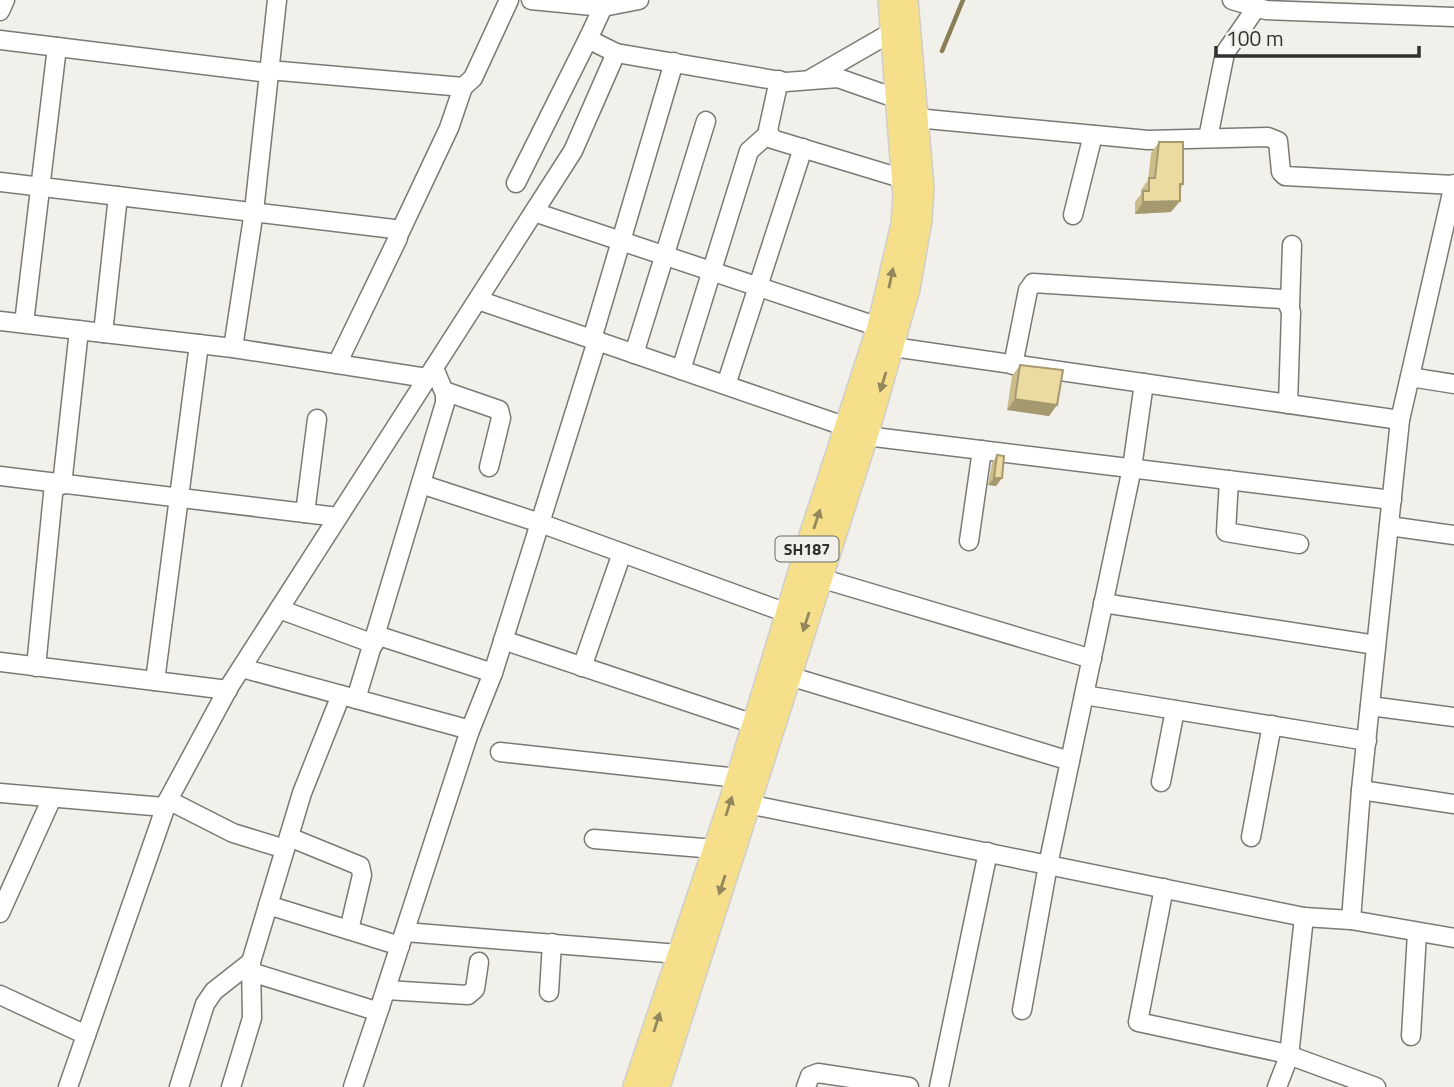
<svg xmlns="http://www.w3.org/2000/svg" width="1454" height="1087" font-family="'Titillium Web',sans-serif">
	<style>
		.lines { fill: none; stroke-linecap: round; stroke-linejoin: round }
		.stream { stroke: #897e56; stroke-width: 4.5 }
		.minor-casing { stroke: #7b7974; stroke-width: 21 }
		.major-casing { stroke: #cececd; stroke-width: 26 }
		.minor { stroke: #fff; stroke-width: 18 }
		.major { stroke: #f5df8b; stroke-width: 23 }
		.wall { fill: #cbbc8a }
		.shaded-wall { fill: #a59970 }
		.building { fill: #ecdba0; stroke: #a59970; stroke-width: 2 }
		.oneway { fill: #93885d }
		.labels { text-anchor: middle; stroke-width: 5; stroke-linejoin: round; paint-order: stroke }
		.shield { fill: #f1f0ea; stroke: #6b6a67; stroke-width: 2 }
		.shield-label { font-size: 16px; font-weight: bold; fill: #31312f }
	</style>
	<rect width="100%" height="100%" fill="#f1f0ea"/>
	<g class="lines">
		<polyline class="stream" points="942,51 963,0"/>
		<defs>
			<g id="minor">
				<polyline points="531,0 603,7 588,39 616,53"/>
				<polyline points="1232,0 1266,10 1454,17"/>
				<polyline points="603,7 639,0"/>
				<polyline points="0,11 5,0"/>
				<polyline points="0,40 269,73"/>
				<polyline points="269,70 463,87 473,78 509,0"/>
				<polyline points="812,78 892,32"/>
				<polyline points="779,80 768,130 772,139 904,179"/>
				<polyline points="916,118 1148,140 1268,137 1278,141 1281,172 1285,176 1454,185"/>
				<polyline points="1208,138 1225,53 1256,8"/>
				<polyline points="0,182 394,229 397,231 398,238 337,364"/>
				<polyline points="516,183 588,39"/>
				<polyline points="534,212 879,327"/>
				<polyline points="1073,215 1093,135"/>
				<polyline points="399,234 449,128 463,87"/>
				<polyline points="478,300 847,427"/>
				<polyline points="1290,306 1292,245"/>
				<polyline points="0,321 233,348 427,378"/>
				<polyline points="24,323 57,47"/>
				<polyline points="103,333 118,196"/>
				<polyline points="592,339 674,62"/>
				<polyline points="893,347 1400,420"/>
				<polyline points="233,348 254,211 277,0"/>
				<polyline points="634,354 706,121"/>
				<polyline points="1013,365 1028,290 1033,283 1282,299 1287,302 1291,312 1288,404"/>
				<polyline points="681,370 749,151 768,134"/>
				<polyline points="1410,377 1454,384"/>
				<polyline points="726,385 803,148"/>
				<polyline points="444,391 499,410 501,418 489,467"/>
				<polyline points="866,436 1392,500"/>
				<polyline points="0,476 338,517"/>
				<polyline points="1229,480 1226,532 1299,544"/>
				<polyline points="421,484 540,523 787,613"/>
				<polyline points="62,485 79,330"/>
				<polyline points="305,513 317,419"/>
				<polyline points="1389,526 1454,535"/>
				<polyline points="969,541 982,450"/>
				<polyline points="820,578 1092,659"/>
				<polyline points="1103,603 1376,645"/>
				<polyline points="279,609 374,644"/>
				<polyline points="376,635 493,673"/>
				<polyline points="503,640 754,724"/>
				<polyline points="0,662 228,690"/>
				<polyline points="36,667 54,484"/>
				<polyline points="582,667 622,553"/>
				<polyline points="242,668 463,728 469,733 380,1007 373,1010 251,972"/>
				<polyline points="789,676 1070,761"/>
				<polyline points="155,681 199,344"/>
				<polyline points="1084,695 1367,741"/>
				<polyline points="356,699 445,403 445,394 434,368"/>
				<polyline points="1370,706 1454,717"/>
				<polyline points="469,733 493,673 597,341"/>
				<polyline points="500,752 738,778"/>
				<polyline points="1161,782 1175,710"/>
				<polyline points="1361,790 1454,804"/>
				<polyline points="0,793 164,807"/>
				<polyline points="168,800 233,833 285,849"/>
				<polyline points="748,804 1304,917 1351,920 1361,790 1400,420 1454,184"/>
				<polyline points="289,837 360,866 362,875 349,930"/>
				<polyline points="1251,837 1272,725"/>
				<polyline points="594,839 715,849"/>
				<polyline points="1164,888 1138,1022 1283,1053 1376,1087"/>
				<polyline points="268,905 400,946"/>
				<polyline points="0,913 52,798"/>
				<polyline points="1351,920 1454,938"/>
				<polyline points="405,932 691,955"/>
				<polyline points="386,990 468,995 475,989 479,962"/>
				<polyline points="549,992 552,943"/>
				<polyline points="0,995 86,1035"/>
				<polyline points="1022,1010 1048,865 1132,468 1144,383"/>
				<polyline points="1411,1036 1417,933"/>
				<polyline points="68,1087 168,800 229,687 573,151 616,53 786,82 838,78 898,99"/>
				<polyline points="179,1087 205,1004 214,991 251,962"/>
				<polyline points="231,1087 252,1018 251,962 302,793 341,695"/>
				<polyline points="353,1087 380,1007"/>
				<polyline points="806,1087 810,1076 818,1073 909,1087"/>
				<polyline points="939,1087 988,852"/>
				<polyline points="1277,1087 1289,1056 1304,917"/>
			</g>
			<g id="major">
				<polyline points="635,1087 732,798 809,542 879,327 903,224 905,199 890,0"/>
				<polyline points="658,1087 866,436 908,289 920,220 922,188 906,0"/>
			</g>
		</defs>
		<use href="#minor" class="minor-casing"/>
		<use href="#major" class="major-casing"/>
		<use href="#minor" class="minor"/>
		<use href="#major" class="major"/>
	</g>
	<g class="wall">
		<polygon points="1159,142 1183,184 1180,190 1171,212 1135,214 1135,202 1141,194 1141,190 1148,180 1151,153"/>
		<polygon points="1020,365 1057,405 1049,416 1007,410 1012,376"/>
		<polygon points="997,455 1002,478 996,486 988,485 992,463"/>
	</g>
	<g class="shaded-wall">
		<polygon points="1180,201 1171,212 1135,214 1143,202"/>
		<polygon points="1015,399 1057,405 1049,416 1007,410"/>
		<polygon points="994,478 1002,478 996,486 988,485"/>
	</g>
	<g class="building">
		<polygon points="1159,142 1183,142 1183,184 1180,184 1180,201 1143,202 1143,191 1149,191 1149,178 1155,178"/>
		<polygon points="1020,365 1063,370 1057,405 1015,399"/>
		<polygon points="997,455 1004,456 1002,478 994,478"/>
	</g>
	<defs><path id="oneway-solid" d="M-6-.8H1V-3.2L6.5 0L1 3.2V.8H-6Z" transform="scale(1.75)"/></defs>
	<g class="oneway">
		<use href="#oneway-solid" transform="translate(891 278) rotate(-78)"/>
		<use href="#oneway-solid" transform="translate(883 382) rotate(107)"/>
		<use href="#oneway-solid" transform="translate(817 519) rotate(-72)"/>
		<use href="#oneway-solid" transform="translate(806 622) rotate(108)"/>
		<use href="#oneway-solid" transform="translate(729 806) rotate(-72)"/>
		<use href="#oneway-solid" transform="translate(722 885) rotate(108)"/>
		<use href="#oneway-solid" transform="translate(657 1022) rotate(-72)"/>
	</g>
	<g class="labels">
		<rect class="shield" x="775.5" y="536.5" width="63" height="25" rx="5"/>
		<g class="shield-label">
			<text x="807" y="555">SH187</text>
		</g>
	</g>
	<path d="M1216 46v10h203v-10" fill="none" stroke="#31312f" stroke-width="3.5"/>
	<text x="1226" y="46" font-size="21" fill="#31312f" stroke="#f1f0ea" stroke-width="5" paint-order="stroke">100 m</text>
</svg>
